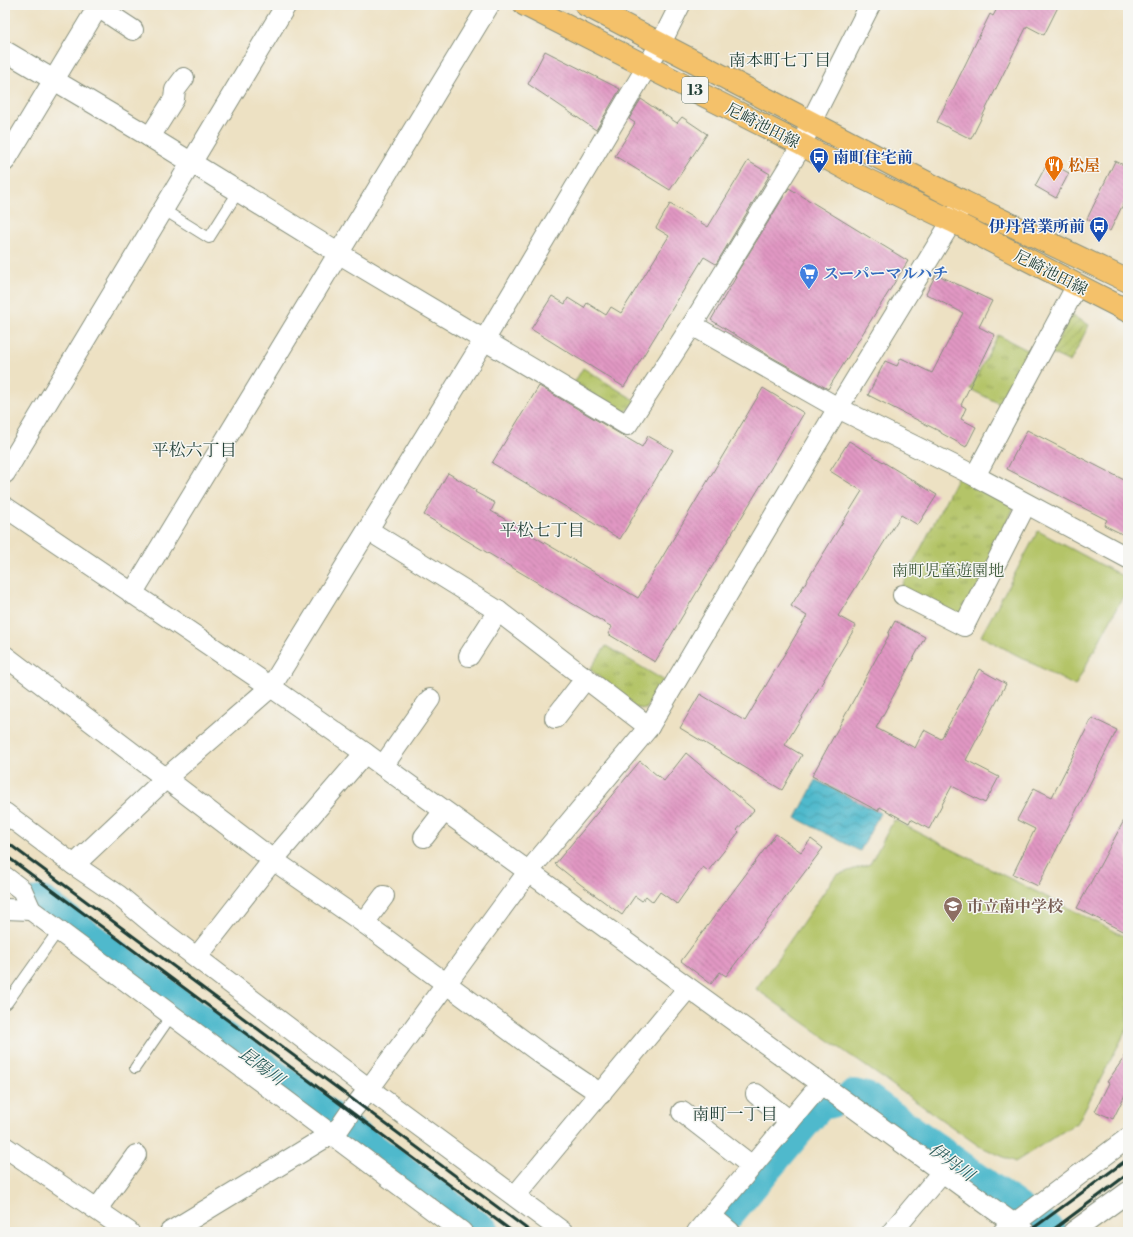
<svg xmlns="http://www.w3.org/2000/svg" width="1133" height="1237" font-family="'Libre Bodoni','Noto Serif JP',serif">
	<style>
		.grass { fill: url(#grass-tufts); stroke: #6a804e }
		.garden { fill: url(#garden-furrows); stroke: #6a804e }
		.pitch { fill: #b4c467; stroke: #6a804e }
		.water { fill: url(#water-waves); stroke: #377b80 }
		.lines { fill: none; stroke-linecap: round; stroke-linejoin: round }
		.river { stroke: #4fb9cc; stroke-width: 34 }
		.building { fill: url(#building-back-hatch) }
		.service-casing { stroke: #868f7c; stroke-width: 12 }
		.minor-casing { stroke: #868f7c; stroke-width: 22 }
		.primary-casing { stroke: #868f7c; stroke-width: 24 }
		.service { stroke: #fff; stroke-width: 10 }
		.minor { stroke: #fff; stroke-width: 20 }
		.primary { stroke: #f4c16a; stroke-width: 22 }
		.rail { stroke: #1f3d34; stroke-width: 3 }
		.labels { text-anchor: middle; stroke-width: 3; stroke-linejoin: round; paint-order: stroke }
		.shield { fill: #f6f6f2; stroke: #60746d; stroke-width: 1 }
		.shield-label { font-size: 15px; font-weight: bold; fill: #1f3d34 }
		.street-label { font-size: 16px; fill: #1f3d34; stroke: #f6f6f2 }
		.transit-label { font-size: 16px; font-weight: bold; fill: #164399; stroke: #f6f6f2; text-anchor: start }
		.food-label { font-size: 16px; font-weight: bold; fill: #c56008; stroke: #f6f6f2; text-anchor: start }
		.shop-label { font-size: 16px; font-weight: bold; fill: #366cbe; stroke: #f6f6f2; text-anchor: start }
		.park-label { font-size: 16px; fill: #445f41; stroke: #f6f6f2 }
		.education-label { font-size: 16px; font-weight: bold; fill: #785e54; stroke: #f6f6f2; text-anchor: start }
		.neighbourhood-label { font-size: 17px; fill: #1f3d34; stroke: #f6f6f2 }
		.water-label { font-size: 17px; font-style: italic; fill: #2b5c5a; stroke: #f6f6f2 }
	</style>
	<defs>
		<pattern id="grass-tufts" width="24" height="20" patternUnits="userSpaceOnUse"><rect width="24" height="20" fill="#b4c467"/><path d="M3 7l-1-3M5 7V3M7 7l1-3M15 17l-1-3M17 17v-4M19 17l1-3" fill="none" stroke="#92a056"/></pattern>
		<pattern id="garden-furrows" width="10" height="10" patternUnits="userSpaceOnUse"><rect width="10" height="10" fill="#b4c467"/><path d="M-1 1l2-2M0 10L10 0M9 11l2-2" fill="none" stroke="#92a056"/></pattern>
		<pattern id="water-waves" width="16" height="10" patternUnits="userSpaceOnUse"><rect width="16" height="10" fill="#4fb9cc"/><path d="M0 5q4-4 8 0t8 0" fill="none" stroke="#4198a6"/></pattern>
		<pattern id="building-back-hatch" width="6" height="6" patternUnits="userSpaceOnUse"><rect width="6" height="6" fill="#e197c3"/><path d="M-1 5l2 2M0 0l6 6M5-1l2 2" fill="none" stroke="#b67c9f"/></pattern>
	</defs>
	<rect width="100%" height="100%" fill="#f6f6f2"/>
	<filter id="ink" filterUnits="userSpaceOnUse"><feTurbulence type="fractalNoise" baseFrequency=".025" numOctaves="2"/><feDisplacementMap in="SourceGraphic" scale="8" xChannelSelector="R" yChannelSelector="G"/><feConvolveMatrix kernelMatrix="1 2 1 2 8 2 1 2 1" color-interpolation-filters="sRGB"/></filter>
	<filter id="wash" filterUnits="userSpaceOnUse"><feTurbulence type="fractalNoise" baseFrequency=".012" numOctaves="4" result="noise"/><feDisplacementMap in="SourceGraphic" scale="16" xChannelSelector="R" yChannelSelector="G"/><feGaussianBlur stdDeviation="0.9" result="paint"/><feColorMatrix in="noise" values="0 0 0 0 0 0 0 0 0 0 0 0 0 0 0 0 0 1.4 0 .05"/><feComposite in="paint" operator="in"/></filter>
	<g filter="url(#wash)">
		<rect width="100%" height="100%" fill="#ede1c3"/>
		<g class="grass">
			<polygon points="998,335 1031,352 1004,406 970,389"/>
			<polygon points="583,368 636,401 623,414 574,383"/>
			<polygon points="958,476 1015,505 964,617 900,589"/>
			<polygon points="606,646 665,681 646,709 635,708 590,669"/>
		</g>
		<polygon class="garden" points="1071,315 1089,325 1070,362 1051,353"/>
		<g class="pitch">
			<polygon points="1038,531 1128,579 1128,587 1075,686 981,636"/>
			<polygon points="894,820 1126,937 1128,942 1128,1027 1078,1122 1015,1162 979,1146 756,989 836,875 870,864"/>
		</g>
		<polygon class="water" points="816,780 880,813 860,851 796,818"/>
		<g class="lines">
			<g class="river">
				<polyline points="39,903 43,904 483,1232"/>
				<polyline points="854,1096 866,1099 1049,1232"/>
				<polyline points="712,1232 819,1104 831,1101"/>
			</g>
		</g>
		<g id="blocks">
			<g class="building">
				<polygon points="999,5 1059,5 1044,35 1027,26 971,139 937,122 990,14 993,16"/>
				<polygon points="545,51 620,89 596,130 528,84"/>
				<polygon points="641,99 677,123 682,117 707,134 670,190 615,156 635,123 629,119"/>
				<polygon points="748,161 770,174 769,176 716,264 704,257 624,387 531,329 552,296 565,304 568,298 584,308 587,303 606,315 611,307 621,313 669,236 656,228 670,204 708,227"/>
				<polygon points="1115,161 1128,167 1128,194 1110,231 1087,219"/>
				<polygon points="1048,162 1069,173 1056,198 1035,186"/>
				<polygon points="789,188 908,261 828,389 768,355 711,320 736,277 735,276"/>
				<polygon points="936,274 992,301 979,327 995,335 961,405 966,408 961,419 976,427 966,447 941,433 941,432 868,395 885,361 897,366 901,358 932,373 963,313 926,294"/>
				<polygon points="539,386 642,447 648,436 673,450 620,539 492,463"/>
				<polygon points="763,388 804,413 655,662 608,634 612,627 424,515 448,473 476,490 475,492 495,503 491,511 638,598"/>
				<polygon points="1027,430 1128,482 1128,537 1104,525 1107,520 1007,469"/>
				<polygon points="849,441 937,495 918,525 901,515 838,616 856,626 785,745 802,755 782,790 680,728 700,694 745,721 807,616 791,606 862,491 830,471"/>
				<polygon points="895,621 925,637 876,728 915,748 924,730 941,739 979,669 1006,684 966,760 999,777 985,803 952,786 929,829 911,819 909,823 880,807 878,811 812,776 889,635 888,634"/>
				<polygon points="1092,718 1117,730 1038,886 1013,874 1035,829 1017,820 1034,788 1052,797"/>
				<polygon points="686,753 754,810 737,830 739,832 708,871 703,867 677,904 660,892 653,902 646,896 642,901 635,896 622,915 580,884 555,864 640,761 664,781"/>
				<polygon points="1128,813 1128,934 1077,908"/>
				<polygon points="776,834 801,852 811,839 823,848 726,976 720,972 711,984 681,961"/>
				<polygon points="1128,1052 1128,1089 1113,1119 1095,1111 1109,1083 1107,1082"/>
			</g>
		</g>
	</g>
	<g filter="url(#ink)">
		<use href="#blocks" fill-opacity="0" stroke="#868f7c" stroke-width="1"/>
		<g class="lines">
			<defs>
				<g id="service">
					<polyline points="164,210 209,238 238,192"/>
					<polyline points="7,1003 58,931"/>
					<polyline points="135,1068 171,1016"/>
				</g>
				<g id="minor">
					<polyline points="98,7 133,30"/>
					<polyline points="5,51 150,137 338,253 627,425 692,325 802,145 811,122 870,5"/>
					<polyline points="150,137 174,99 175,90 184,78"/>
					<polyline points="5,161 99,5"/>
					<polyline points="692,325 838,408 975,476 1128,558"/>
					<polyline points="5,473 286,5"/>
					<polyline points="975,476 1077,285"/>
					<polyline points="5,507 271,687 365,753 1025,1232"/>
					<polyline points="368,530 498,611 649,727"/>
					<polyline points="132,594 489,5"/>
					<polyline points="903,595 964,626 1026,504"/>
					<polyline points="5,656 273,860 364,923 540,1053 601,1094"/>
					<polyline points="469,656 498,611"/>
					<polyline points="555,718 586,678"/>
					<polyline points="383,766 430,699"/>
					<polyline points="5,813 74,865 118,895 154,925 369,1089 563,1232"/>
					<polyline points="424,837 444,811"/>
					<polyline points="74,865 165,779 271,687 485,339 661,43 680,5"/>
					<polyline points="5,877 22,890 31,910 462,1232"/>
					<polyline points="5,909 31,910"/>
					<polyline points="364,923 384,896"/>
					<polyline points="197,957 273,860 365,753"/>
					<polyline points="756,1094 790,1121"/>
					<polyline points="682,1112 752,1166"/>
					<polyline points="5,1147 129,1232"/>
					<polyline points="515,1196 688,988"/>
					<polyline points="97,1209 136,1155"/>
					<polyline points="711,1216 730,1232"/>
					<polyline points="170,1232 331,1134 340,1127 351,1111 369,1089 528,872 649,727 838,408 960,208"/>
					<polyline points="697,1232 821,1084"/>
					<polyline points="892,1232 943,1171"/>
					<polyline points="1003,1232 1128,1138"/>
					<polyline points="1073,1232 1128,1192"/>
				</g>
				<g id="primary">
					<polyline points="525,5 802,145 863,178 952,221 1128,311"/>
					<polyline points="586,5 964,202 1128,281"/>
				</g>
			</defs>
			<use href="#service" class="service-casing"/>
			<use href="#minor" class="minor-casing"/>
			<use href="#primary" class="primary-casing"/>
			<use href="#service" class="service"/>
			<use href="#minor" class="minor"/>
			<use href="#primary" class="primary"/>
			<g class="rail">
				<polyline points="5,841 531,1232"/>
				<polyline points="5,855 513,1232"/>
				<polyline points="1028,1232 1128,1159"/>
				<polyline points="1050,1232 1128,1174"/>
			</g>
		</g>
	</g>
	<defs>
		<symbol id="bus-pin" viewBox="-11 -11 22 30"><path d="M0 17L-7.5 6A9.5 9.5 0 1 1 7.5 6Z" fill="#1a4fb4" stroke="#f6f6f2"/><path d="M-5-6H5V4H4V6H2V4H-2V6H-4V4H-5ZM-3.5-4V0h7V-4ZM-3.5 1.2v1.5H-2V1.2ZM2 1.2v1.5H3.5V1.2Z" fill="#fff"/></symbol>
		<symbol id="restaurant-pin" viewBox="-11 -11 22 30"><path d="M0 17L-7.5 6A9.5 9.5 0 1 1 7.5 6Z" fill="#e8710a" stroke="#f6f6f2"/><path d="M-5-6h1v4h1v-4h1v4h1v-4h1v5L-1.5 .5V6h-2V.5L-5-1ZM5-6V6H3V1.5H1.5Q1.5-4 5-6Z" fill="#fff"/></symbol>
		<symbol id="supermarket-pin" viewBox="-11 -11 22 30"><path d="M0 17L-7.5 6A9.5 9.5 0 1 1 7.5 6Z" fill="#3f7fe0" stroke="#f6f6f2"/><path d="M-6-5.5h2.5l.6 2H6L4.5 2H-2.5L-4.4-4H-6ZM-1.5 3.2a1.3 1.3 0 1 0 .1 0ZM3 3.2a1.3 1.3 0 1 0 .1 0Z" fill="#fff"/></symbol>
		<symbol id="school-pin" viewBox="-11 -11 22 30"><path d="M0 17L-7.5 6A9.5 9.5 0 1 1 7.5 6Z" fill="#8d6e63" stroke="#f6f6f2"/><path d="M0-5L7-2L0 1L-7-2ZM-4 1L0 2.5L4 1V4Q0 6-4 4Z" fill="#fff"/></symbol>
	</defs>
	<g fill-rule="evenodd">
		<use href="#bus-pin" x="808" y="146" width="22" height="30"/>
		<use href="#restaurant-pin" x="1043" y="154" width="22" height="30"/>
		<use href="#bus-pin" x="1088" y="215" width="22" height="30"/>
		<use href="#supermarket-pin" x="798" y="262" width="22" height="30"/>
		<use href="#school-pin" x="942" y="895" width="22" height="30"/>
	</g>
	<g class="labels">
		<rect class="shield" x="682" y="77" width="26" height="26" rx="3"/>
		<g class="shield-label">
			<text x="695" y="95">13</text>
		</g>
		<g class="street-label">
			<text transform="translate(763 125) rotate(27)" y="6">尼崎池田線</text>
			<text transform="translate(1051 272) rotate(27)" y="6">尼崎池田線</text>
		</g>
		<g class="transit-label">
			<text x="833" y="163">南町住宅前</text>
			<text x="1085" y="232" text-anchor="end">伊丹営業所前</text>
		</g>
		<g class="food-label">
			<text x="1068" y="171">松屋</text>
		</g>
		<g class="shop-label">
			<text x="823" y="279">スーパーマルハチ</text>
		</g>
		<g class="park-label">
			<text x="948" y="576">南町児童遊園地</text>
		</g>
		<g class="education-label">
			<text x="967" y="912">市立南中学校</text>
		</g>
		<g class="neighbourhood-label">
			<text x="780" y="66">南本町七丁目</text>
			<text x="194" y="456">平松六丁目</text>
			<text x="542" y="536">平松七丁目</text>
			<text x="735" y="1120">南町一丁目</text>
		</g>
		<g class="water-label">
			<text transform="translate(262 1066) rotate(37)" y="6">昆陽川</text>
			<text transform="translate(952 1162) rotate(36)" y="6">伊丹川</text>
		</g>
	</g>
	<rect width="1133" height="1237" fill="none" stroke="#f6f6f2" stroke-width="20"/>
</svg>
